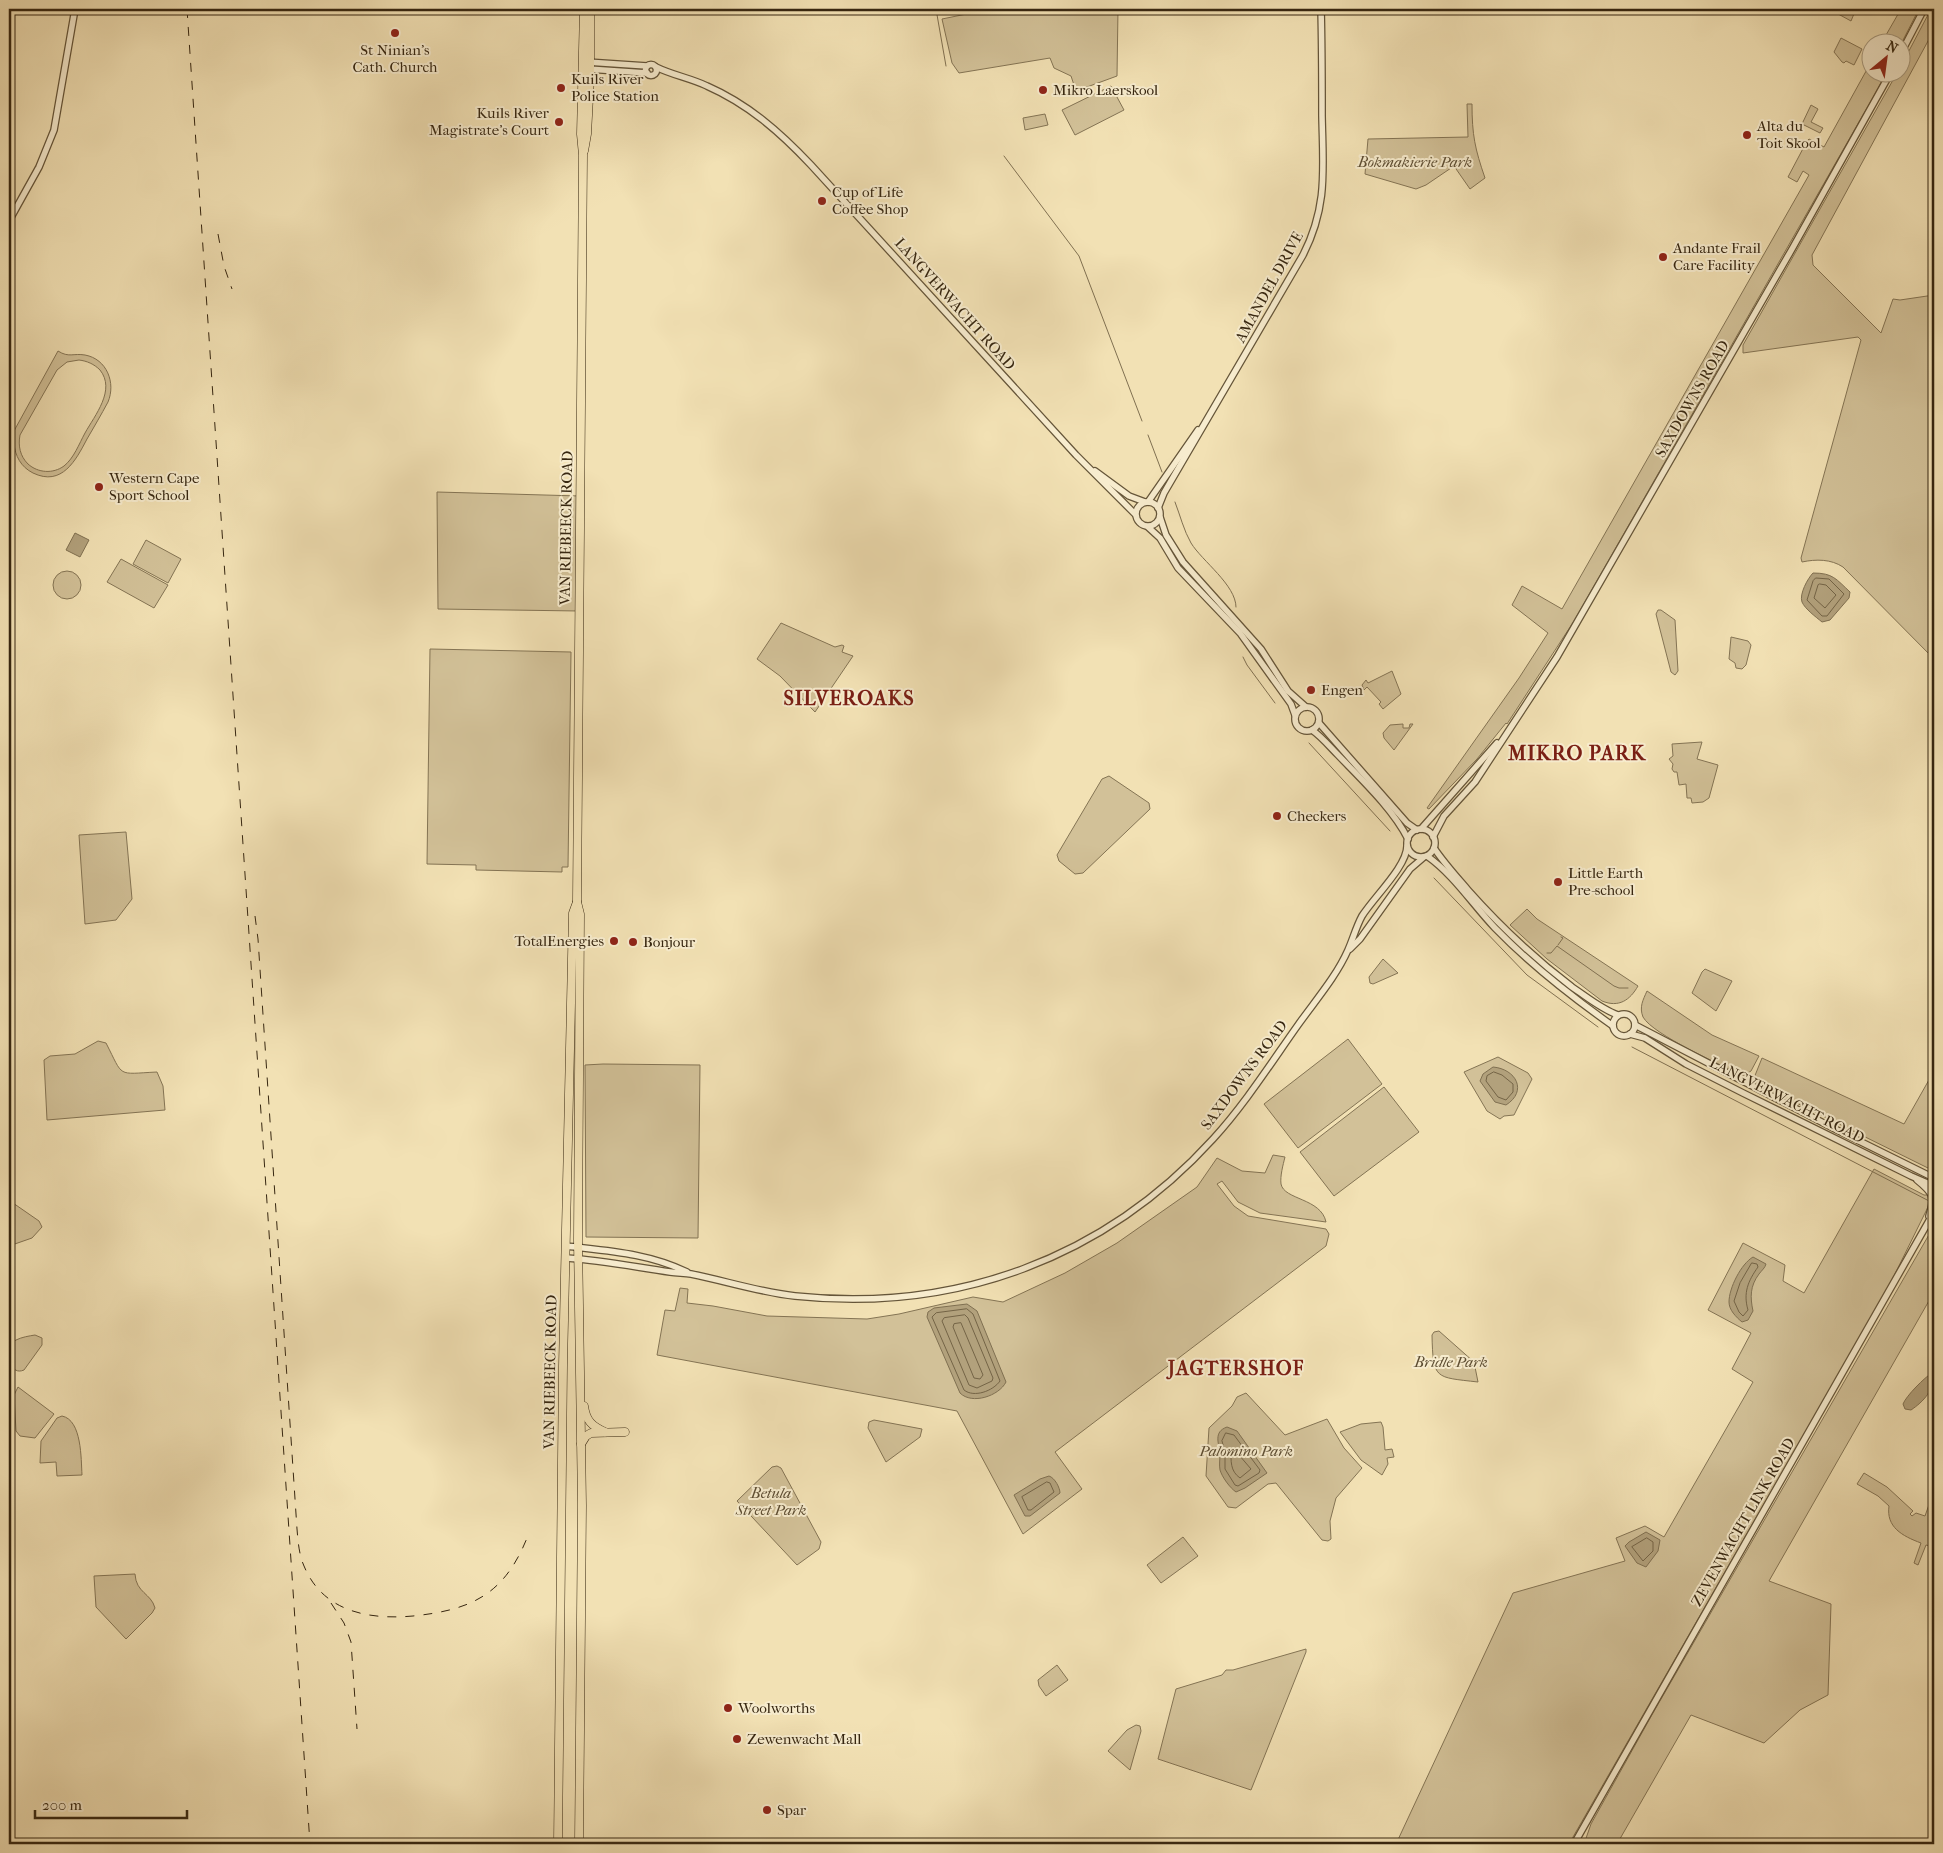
<svg xmlns="http://www.w3.org/2000/svg" width="1943" height="1853" font-family="'IM FELL French Canon',serif">
	<style>
		.green { fill: #d2c198; stroke: #847454; fill-rule: evenodd }
		.water { fill: #b2a17c; stroke: #807051 }
		.lines { fill: none; stroke-linecap: round; stroke-linejoin: round }
		.shore { stroke: #746446; stroke-width: 1 }
		.stream { stroke: #807051; stroke-width: 1 }
		.tertiary-casing { stroke: #655539; stroke-width: 8 }
		.primary-casing { stroke: #362610; stroke-width: 9 }
		.tertiary { stroke: #f7ecce; stroke-width: 5.5 }
		.primary { stroke: #f2e1b4; stroke-width: 8 }
		.rail { stroke: #362610; stroke-width: 1; stroke-dasharray: 9 9; stroke-linecap: butt }
		.poi-dot { fill: #8f2418; stroke: #f7ecce; stroke-width: 2 }
		.labels { text-anchor: middle; stroke-width: 4; stroke-linejoin: round; paint-order: stroke }
		.poi-label { font-size: 15px; fill: #362610; stroke: #f7ecce; text-anchor: start }
		.park-label { font-size: 15px; font-style: italic; fill: #5d4d32; stroke: #f7ecce }
		.street-label { font-size: 15px; fill: #362610; stroke: #f7ecce }
		.district-label { font-size: 20px; font-weight: bold; letter-spacing: 1px; fill: #7a1f14; stroke: #f7ecce }
	</style>
	<rect width="100%" height="100%" fill="#f2e1b4"/>
	<filter id="stains"><feTurbulence type="fractalNoise" baseFrequency=".004" numOctaves="4"/><feColorMatrix values="0 0 0 0 .2 0 0 0 0 .09 0 0 0 0 .02 0 0 0 .5 -.17"/></filter>
	<radialGradient id="worn" r=".72"><stop offset=".6" stop-color="#630" stop-opacity="0"/><stop offset="1" stop-color="#630" stop-opacity=".3"/></radialGradient>
	<g class="green">
		<polygon points="991,9 1118,9 1117,76 1076,91 1071,76 1054,68 1050,58 959,73 952,63 942,19"/>
		<polygon points="1829,9 1856,9 1851,21"/>
		<polygon points="1901,9 1919,9 1901,44 1900,42 1882,42"/>
		<path d="M1931,9H1934V30L1812,255L1813,265L1881,333L1893,299L1900,300L1934,295V659L1843,567C1831,559 1816,559 1802,562L1801,558L1861,340L1858,337L1743,353V345L1897,73L1900,72L1901,66Z"/>
		<polygon points="1841,38 1862,49 1854,65 1846,61 1844,63 1842,62 1834,52"/>
		<polygon points="1870,64 1870,72 1886,73 1875,94 1574,621 1507,724 1506,723 1477,759 1429,809 1427,808 1519,678 1548,633 1512,605 1522,586 1562,609 1809,175 1803,171 1797,182 1788,177 1807,141 1809,139 1824,147"/>
		<polygon points="1111,86 1124,110 1075,135 1062,110"/>
		<path d="M1467,104H1472C1472,135 1475,149 1485,178L1470,189L1454,166L1426,185L1416,189L1365,174L1368,139L1468,137Z"/>
		<polygon points="1811,105 1818,109 1811,122 1823,128 1820,133 1802,124"/>
		<polygon points="1045,114 1048,125 1025,130 1023,118"/>
		<path d="M58,351C69,358 73,353 85,355C107,359 116,383 108,402C101,415 94,427 87,439C76,460 62,487 33,473C21,467 15,456 14,443L9,440ZM79,360C87,361 94,364 100,370C116,390 95,415 85,433C79,444 74,458 64,466C53,474 38,473 28,464C20,456 18,446 20,435L57,370L67,362Z"/>
		<polygon points="437,492 580,496 579,611 438,609"/>
		<polygon points="146,540 181,559 168,583 133,564"/>
		<polygon points="121,559 168,585 154,608 107,582"/>
		<circle cx="67" cy="585" r="14"/>
		<polygon points="1658,610 1661,610 1675,620 1678,671 1675,675 1671,672 1656,614"/>
		<polygon points="781,623 835,647 842,645 844,646 842,652 853,656 815,712 780,676 757,659"/>
		<polygon points="1731,637 1748,641 1751,645 1746,665 1742,669 1736,668 1735,663 1729,659"/>
		<polygon points="430,649 571,652 568,867 562,867 562,872 476,870 476,865 427,864"/>
		<polygon points="1392,671 1401,694 1383,709 1379,704 1381,702 1367,687 1364,690 1362,685 1366,680 1368,683"/>
		<polygon points="1403,724 1403,728 1409,728 1410,724 1413,724 1394,750 1384,738 1383,733 1390,725"/>
		<polygon points="1702,742 1697,759 1718,765 1709,798 1703,802 1692,803 1691,798 1687,798 1686,784 1679,785 1677,772 1674,772 1672,769 1673,764 1669,759 1673,756 1672,744"/>
		<polygon points="1109,776 1149,803 1150,809 1083,873 1075,874 1059,861 1057,855 1102,779"/>
		<polygon points="126,832 132,899 116,920 85,924 79,835"/>
		<path d="M1527,909L1537,919L1638,986C1630,1000 1619,1008 1602,1001L1547,959L1510,925Z"/>
		<polygon points="1383,959 1398,973 1373,984 1370,983 1369,977"/>
		<polygon points="1705,969 1732,981 1716,1011 1692,993 1702,972"/>
		<path d="M1647,991L1712,1035L1759,1056L1751,1071L1743,1076C1722,1065 1653,1035 1643,1017C1639,1007 1643,1000 1647,991Z"/>
		<polygon points="1348,1039 1382,1084 1298,1148 1264,1104"/>
		<path d="M98,1041L106,1043C124,1078 116,1074 157,1072L163,1086L165,1110L47,1120L44,1060L50,1056L75,1054Z"/>
		<polygon points="1498,1057 1528,1073 1532,1079 1514,1115 1504,1116 1500,1119 1487,1111 1464,1072"/>
		<polygon points="1762,1058 1904,1124 1934,1071 1934,1171 1754,1082 1754,1078"/>
		<polygon points="603,1064 700,1065 698,1238 586,1237 585,1065"/>
		<polygon points="1384,1087 1419,1132 1334,1196 1300,1152"/>
		<path d="M1273,1155L1285,1157C1283,1165 1280,1176 1281,1184C1284,1200 1321,1198 1326,1222L1260,1213L1238,1202L1222,1181L1217,1184L1234,1206L1248,1216L1326,1229L1329,1234L1326,1246L1055,1452L1082,1489L1023,1534L957,1411L657,1355L665,1310L675,1311L680,1288L688,1289L687,1303L713,1306L767,1316L867,1319L899,1314L973,1297L1003,1302L1065,1273L1117,1243L1197,1187L1217,1158L1242,1171L1265,1173Z"/>
		<polygon points="1874,1169 1924,1195 1929,1195 1929,1205 1890,1284 1569,1844 1396,1844 1513,1593 1625,1561 1616,1538 1645,1526 1664,1537 1753,1382 1732,1369 1751,1333 1708,1310 1743,1243 1785,1265 1783,1281 1804,1293"/>
		<polygon points="9,1203 13,1203 39,1221 42,1227 32,1238 9,1246"/>
		<polygon points="1934,1226 1934,1292 1769,1581 1831,1604 1828,1695 1800,1710 1764,1743 1691,1715 1617,1844 1584,1844 1591,1824 1653,1713"/>
		<path d="M1439,1331L1474,1362L1478,1382C1435,1377 1433,1380 1432,1335L1434,1332Z"/>
		<path d="M35,1335L42,1338V1345L24,1370C8,1377 5,1347 16,1340C22,1337 29,1336 35,1335Z"/>
		<polygon points="18,1387 54,1414 35,1438 20,1436 16,1431 14,1395"/>
		<polygon points="1246,1393 1285,1435 1327,1419 1344,1448 1362,1468 1336,1498 1330,1521 1331,1539 1328,1541 1322,1540 1276,1483 1268,1484 1236,1508 1228,1507 1206,1476 1209,1428 1232,1406 1237,1397"/>
		<path d="M62,1416C82,1420 81,1459 82,1475L57,1476L56,1462L40,1463L41,1441L57,1418Z"/>
		<polygon points="874,1420 922,1429 920,1437 886,1462 868,1428 869,1422"/>
		<polygon points="1381,1422 1383,1427 1385,1450 1392,1449 1394,1457 1387,1458 1388,1464 1382,1475 1361,1460 1340,1432 1361,1424"/>
		<polygon points="777,1466 781,1468 821,1542 819,1549 797,1565 737,1501 772,1467"/>
		<path d="M1864,1473L1887,1487L1913,1511L1910,1514L1912,1516L1916,1513L1925,1516L1931,1499L1934,1500L1929,1518L1934,1520V1547L1926,1545L1918,1565L1914,1563L1921,1543C1902,1536 1886,1527 1889,1506L1878,1496L1857,1484Z"/>
		<polygon points="1183,1537 1198,1556 1161,1583 1147,1565"/>
		<path d="M135,1574C136,1593 151,1593 155,1608L152,1613L126,1639L96,1607L94,1576Z"/>
		<polygon points="1306,1649 1306,1652 1251,1790 1158,1759 1176,1689 1222,1675 1226,1670 1233,1670"/>
		<polygon points="1057,1665 1068,1680 1046,1696 1039,1686 1038,1680"/>
		<polygon points="1136,1725 1140,1726 1141,1731 1130,1770 1108,1751 1127,1730"/>
	</g>
	<g class="water">
		<polygon points="75,533 89,540 80,557 66,550"/>
		<path d="M1813,573C1833,573 1836,579 1850,592L1849,598L1830,620L1822,622C1816,617 1805,609 1802,602C1799,594 1808,578 1813,573Z"/>
		<path d="M1493,1067C1516,1069 1528,1091 1506,1105L1495,1102L1480,1081L1483,1074Z"/>
		<path d="M1753,1257L1766,1264C1765,1268 1762,1270 1759,1274C1750,1286 1750,1297 1753,1311L1748,1320L1742,1322C1736,1317 1729,1310 1729,1302C1729,1288 1741,1264 1753,1257Z"/>
		<path d="M967,1304L977,1311L1006,1382C999,1396 972,1405 960,1393L927,1317L928,1312L934,1308Z"/>
		<path d="M1932,1373C1936,1389 1923,1402 1911,1410L1905,1409L1903,1404C1906,1396 1925,1377 1932,1373Z"/>
		<path d="M1227,1427L1237,1431L1267,1473L1245,1488L1236,1492C1230,1488 1222,1477 1220,1470C1219,1465 1220,1459 1220,1454C1219,1443 1213,1432 1227,1427Z"/>
		<path d="M1049,1476C1055,1478 1060,1488 1060,1493L1030,1516H1025L1014,1495L1040,1479Z"/>
		<polygon points="1646,1532 1660,1540 1658,1551 1646,1567 1637,1563 1625,1546 1629,1542"/>
	</g>
	<g class="lines">
		<g class="shore">
			<polygon points="1816,578 1829,579 1844,594 1827,616 1822,616 1807,600 1813,581"/>
			<polygon points="1820,584 1826,585 1836,595 1825,608 1814,598 1818,585"/>
			<polygon points="1494,1072 1502,1075 1513,1084 1513,1092 1506,1100 1498,1097 1486,1081 1487,1076"/>
			<path d="M1752,1263L1757,1264L1758,1267C1748,1281 1743,1293 1748,1310L1743,1316L1739,1312L1734,1301L1740,1283Z"/>
			<path d="M967,1309L973,1314L1000,1381C993,1391 974,1398 964,1390L932,1317L936,1313Z"/>
			<polygon points="965,1315 968,1318 993,1378 992,1381 977,1388 969,1385 942,1321 944,1318"/>
			<polygon points="961,1323 983,1375 980,1379 974,1378 953,1327 954,1324"/>
			<polygon points="1226,1433 1234,1435 1260,1470 1259,1473 1238,1486 1235,1485 1225,1469 1225,1452 1222,1441"/>
			<path d="M1233,1448L1251,1469L1240,1478C1230,1471 1231,1461 1231,1450Z"/>
			<polygon points="1047,1482 1050,1483 1054,1492 1031,1510 1028,1510 1022,1497"/>
			<polygon points="1647,1538 1653,1542 1653,1551 1643,1561 1632,1547"/>
		</g>
		<g class="stream">
			<polyline points="936,9 946,66"/>
			<polyline points="1004,156 1079,256 1142,421"/>
			<polyline points="1148,435 1162,472"/>
			<path d="M1175,502C1180,515 1184,531 1191,543C1202,561 1236,585 1236,607"/>
			<polyline points="1243,657 1247,665 1275,703"/>
			<polyline points="1309,743 1390,831"/>
			<polyline points="1434,878 1527,975 1598,1027"/>
			<polyline points="1558,945 1563,938 1561,937"/>
			<polyline points="1547,953 1551,953 1557,946 1614,986 1619,988 1628,988"/>
			<polyline points="1632,1047 1931,1202"/>
		</g>
		<defs>
			<g id="tertiary">
				<polyline points="1900,55 1924,9"/>
				<polyline points="587,62 647,66"/>
				<circle cx="651" cy="70" r="5.5"/>
				<path d="M656,67C672,75 690,78 707,86C748,104 780,132 811,165L1076,455L1135,514"/>
				<polyline points="588,69 647,73"/>
				<polyline points="9,221 39,167 54,130 75,9"/>
				<polyline points="1095,471 1129,496 1145,502"/>
				<circle cx="1148" cy="514" r="12"/>
				<polyline points="1148,502 1198,430"/>
				<path d="M1158,508L1164,493L1303,255C1328,206 1323,169 1322,116C1322,80 1322,45 1321,9"/>
				<polyline points="1160,517 1166,535 1183,562 1261,649 1288,691 1306,707"/>
				<polyline points="1148,527 1160,538 1178,568 1240,633 1291,704 1295,715"/>
				<circle cx="1307" cy="719" r="12"/>
				<polyline points="1319,723 1407,823 1417,830"/>
				<path d="M1312,730C1322,737 1330,747 1338,755C1361,779 1393,809 1408,839"/>
				<polyline points="1421,829 1497,743"/>
				<circle cx="1421" cy="843" r="14"/>
				<polyline points="1433,837 1444,816 1475,782 1557,657 1792,249 1891,72"/>
				<path d="M1434,848C1444,863 1456,876 1468,890C1500,926 1534,958 1572,987C1587,997 1601,1009 1618,1015"/>
				<path d="M1427,856C1454,875 1473,905 1495,928C1531,965 1572,997 1613,1026"/>
				<polyline points="1350,949 1360,939 1410,869 1424,857"/>
				<circle cx="1624" cy="1025" r="11"/>
				<polyline points="1635,1025 1835,1129 1934,1178"/>
				<polyline points="1630,1034 1645,1038 1686,1064 1743,1093 1911,1176 1934,1186"/>
				<path d="M1917,1180C1933,1193 1935,1196 1929,1216"/>
				<path d="M566,1246C608,1251 648,1253 687,1272"/>
				<path d="M566,1258C601,1260 635,1267 670,1272C677,1273 684,1273 691,1274C726,1281 759,1292 795,1296C955,1313 1104,1259 1213,1139C1245,1104 1271,1063 1298,1025C1315,1001 1336,977 1348,950C1353,939 1356,927 1362,916C1374,897 1407,866 1407,846"/>
				<polyline points="1574,1844 1934,1212"/>
			</g>
			<g id="primary">
				<polyline points="584,151 587,134 590,78 590,9"/>
				<path d="M584,1406C586,1421 592,1426 605,1432"/>
				<polyline points="581,1444 586,1436 591,1433 625,1432"/>
				<polyline points="558,1844 563,1366 573,913 577,902"/>
				<polyline points="579,1844 582,1505 578,1240 580,914 577,902 583,155 581,134 584,9"/>
			</g>
		</defs>
		<use href="#tertiary" class="tertiary-casing"/>
		<use href="#primary" class="primary-casing"/>
		<use href="#tertiary" class="tertiary"/>
		<use href="#primary" class="primary"/>
		<g class="rail">
			<polyline points="187,9 310,1844"/>
			<polyline points="218,234 224,266 232,289"/>
			<path d="M255,916L258,939L297,1529C298,1541 299,1555 304,1566C323,1612 369,1620 413,1616C471,1610 504,1595 527,1538"/>
			<polyline points="331,1603 344,1623 351,1642 357,1729"/>
		</g>
	</g>
	<g class="poi-dot">
		<circle cx="395" cy="33" r="5"/>
		<circle cx="561" cy="88" r="5"/>
		<circle cx="1043" cy="90" r="5"/>
		<circle cx="559" cy="122" r="5"/>
		<circle cx="1747" cy="135" r="5"/>
		<circle cx="822" cy="201" r="5"/>
		<circle cx="1663" cy="257" r="5"/>
		<circle cx="99" cy="487" r="5"/>
		<circle cx="1311" cy="690" r="5"/>
		<circle cx="1277" cy="816" r="5"/>
		<circle cx="1558" cy="882" r="5"/>
		<circle cx="614" cy="941" r="5"/>
		<circle cx="633" cy="942" r="5"/>
		<circle cx="728" cy="1708" r="5"/>
		<circle cx="737" cy="1739" r="5"/>
		<circle cx="767" cy="1810" r="5"/>
	</g>
	<g class="labels">
		<g class="poi-label">
			<text x="395" y="55" text-anchor="middle">St Ninian's<tspan x="395" dy="17">Cath. Church</tspan></text>
			<text x="571" y="84">Kuils River<tspan x="571" dy="17">Police Station</tspan></text>
			<text x="1053" y="95">Mikro Laerskool</text>
			<text x="549" y="118" text-anchor="end">Kuils River<tspan x="549" dy="17">Magistrate's Court</tspan></text>
			<text x="1757" y="131">Alta du<tspan x="1757" dy="17">Toit Skool</tspan></text>
			<text x="832" y="197">Cup of Life<tspan x="832" dy="17">Coffee Shop</tspan></text>
			<text x="1673" y="253">Andante Frail<tspan x="1673" dy="17">Care Facility</tspan></text>
			<text x="109" y="483">Western Cape<tspan x="109" dy="17">Sport School</tspan></text>
			<text x="1321" y="695">Engen</text>
			<text x="1287" y="821">Checkers</text>
			<text x="1568" y="878">Little Earth<tspan x="1568" dy="17">Pre-school</tspan></text>
			<text x="604" y="946" text-anchor="end">TotalEnergies</text>
			<text x="643" y="947">Bonjour</text>
			<text x="738" y="1713">Woolworths</text>
			<text x="747" y="1744">Zewenwacht Mall</text>
			<text x="777" y="1815">Spar</text>
		</g>
		<g class="park-label">
			<text x="1415" y="167">Bokmakierie Park</text>
			<text x="1451" y="1367">Bridle Park</text>
			<text x="1246" y="1456">Palomino Park</text>
			<text x="771" y="1498">Betula<tspan x="771" dy="17">Street Park</tspan></text>
		</g>
		<g class="street-label">
			<text transform="translate(1269 287) rotate(-61)" y="5">AMANDEL DRIVE</text>
			<text transform="translate(955 304) rotate(48)" y="5">LANGVERWACHT ROAD</text>
			<text transform="translate(1692 399) rotate(-60)" y="5">SAXDOWNS ROAD</text>
			<text transform="translate(566 528) rotate(-89)" y="5">VAN RIEBEECK ROAD</text>
			<text transform="translate(1244 1075) rotate(-53)" y="5">SAXDOWNS ROAD</text>
			<text transform="translate(1787 1100) rotate(27)" y="5">LANGVERWACHT ROAD</text>
			<text transform="translate(550 1372) rotate(-89)" y="5">VAN RIEBEECK ROAD</text>
			<text transform="translate(1743 1522) rotate(-60)" y="5">ZEVENWACHT LINK ROAD</text>
		</g>
		<g class="district-label">
			<text x="849" y="705">SILVEROAKS</text>
			<text x="1577" y="760">MIKRO PARK</text>
			<text x="1236" y="1375">JAGTERSHOF</text>
		</g>
	</g>
	<rect width="1943" height="1853" fill="none" stroke="#f2e1b4" stroke-width="30"/>
	<rect x="10" y="10" width="1923" height="1833" fill="none" stroke="#362610" stroke-width="2.5"/>
	<rect x="15" y="15" width="1913" height="1823" fill="none" stroke="#362610"/>
	<g transform="translate(1886 58) rotate(29)"><circle r="24" fill="#f7ecce" stroke="#aa9d82"/>
	<path d="M0-4L9 19L0 12L-9 19Z" fill="#8f2418"/>
	<text y="-8" font-size="14" font-weight="bold" text-anchor="middle" fill="#362610">N</text>
	</g>
	<path d="M35 1810v8h152v-8" fill="none" stroke="#362610" stroke-width="2.5"/>
	<text x="42" y="1810" font-size="15" fill="#362610" stroke="#f7ecce" stroke-width="4" paint-order="stroke">200 m</text>
	<rect width="100%" height="100%" filter="url(#stains)"/>
	<rect width="100%" height="100%" fill="url(#worn)"/>
</svg>
